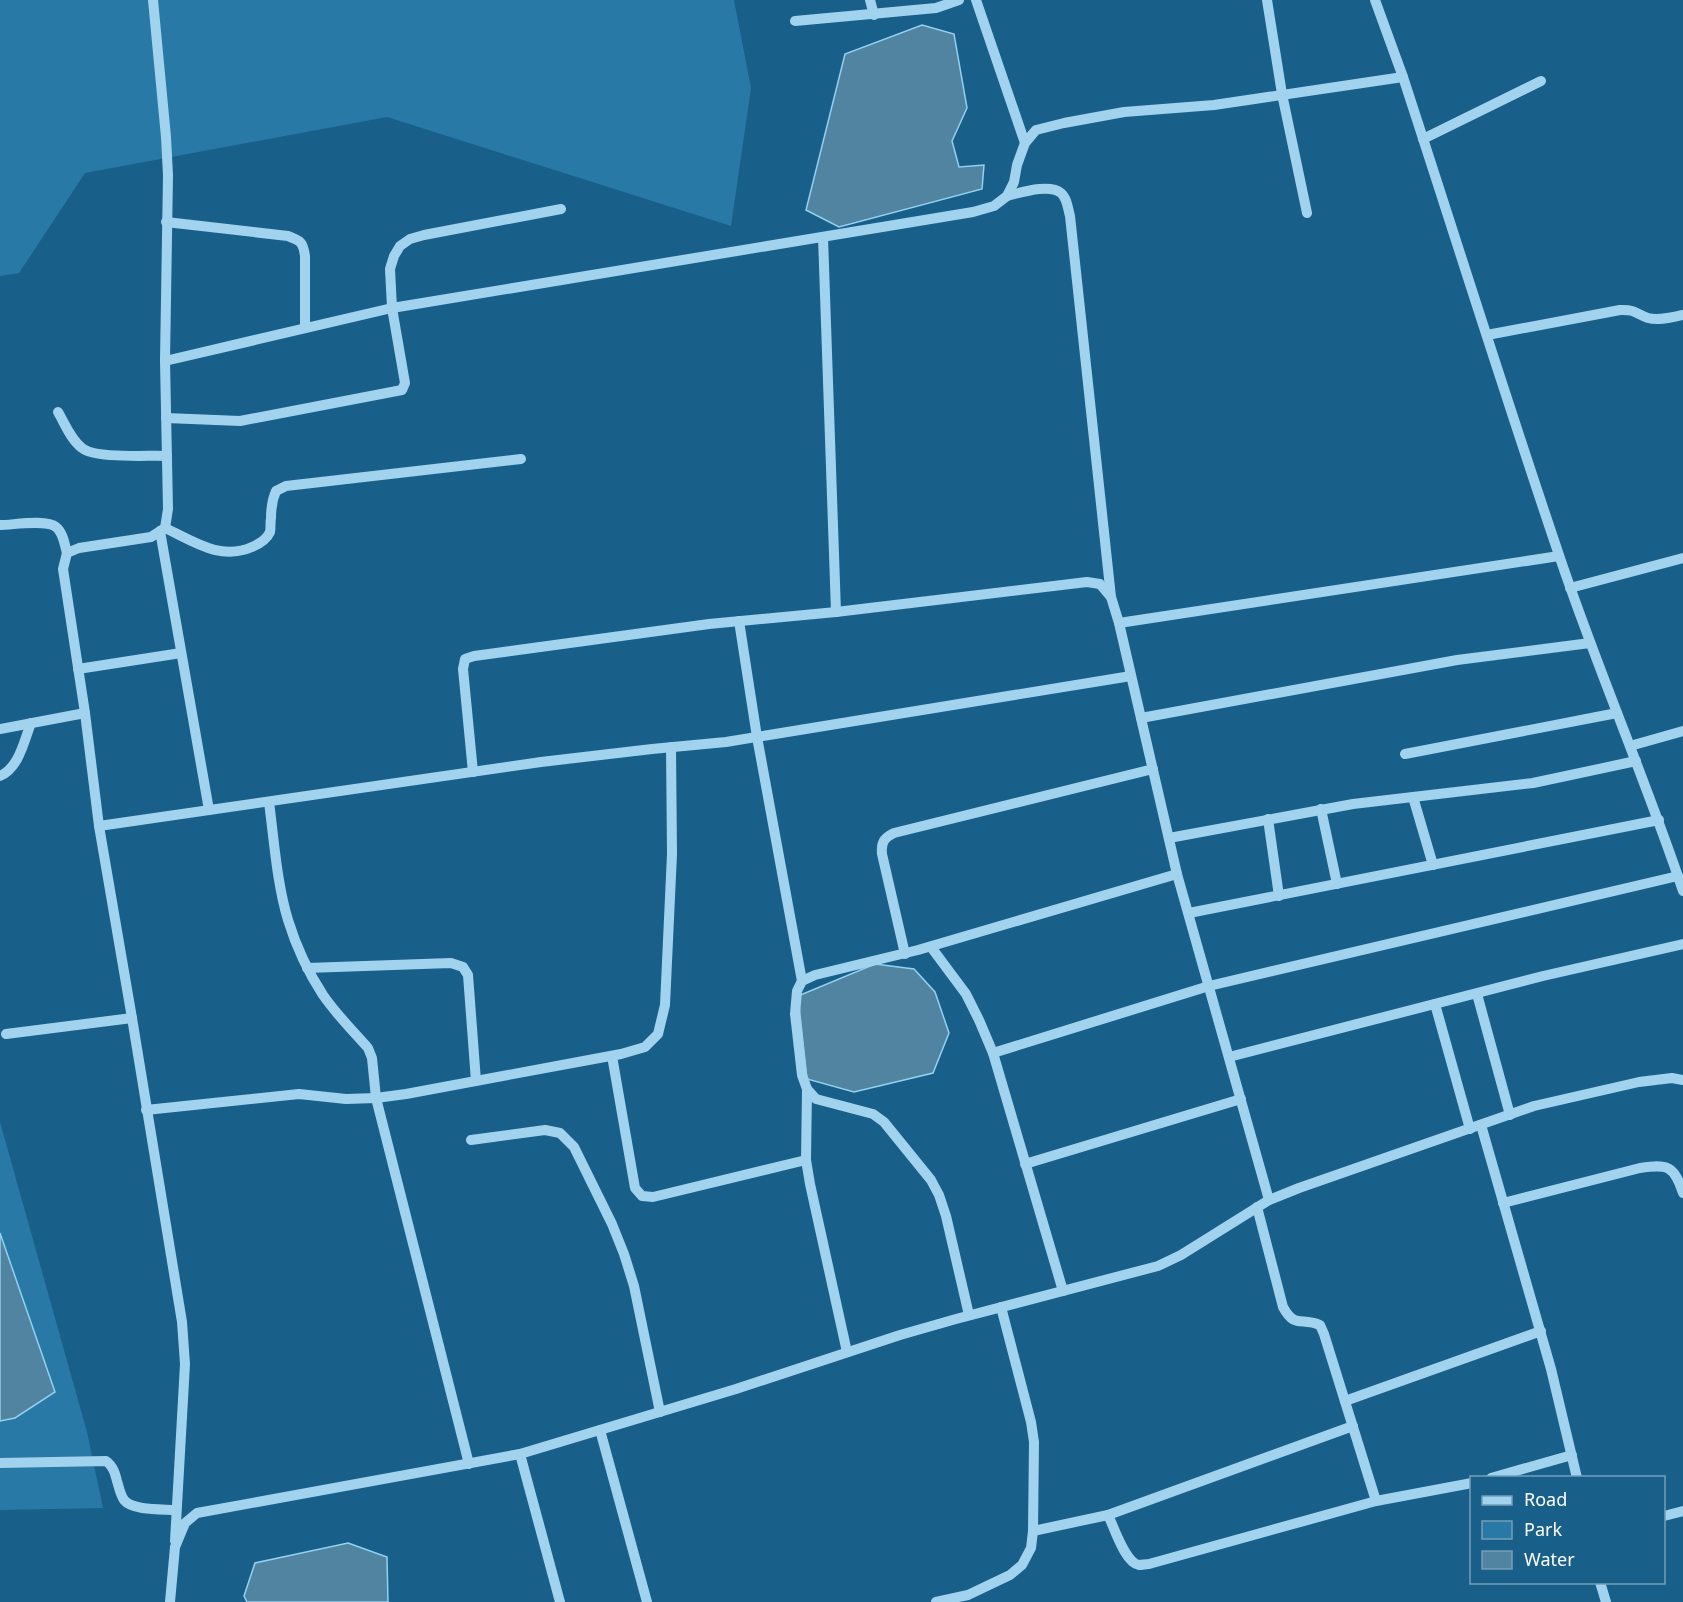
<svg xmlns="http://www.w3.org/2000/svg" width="1683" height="1602" font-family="'Noto Sans',sans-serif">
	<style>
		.green { fill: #2879a6 }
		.water { fill: #5084a1; stroke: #94d0f0; stroke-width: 1.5 }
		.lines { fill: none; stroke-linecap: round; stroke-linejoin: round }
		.minor { stroke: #a1d2ee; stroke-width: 10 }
	</style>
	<rect width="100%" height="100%" fill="#185f8a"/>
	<g class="green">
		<polygon points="0,0 734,0 751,88 731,226 387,117 85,173 19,273 0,276"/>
		<polygon points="0,1122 87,1432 103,1508 0,1510"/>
	</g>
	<g class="water">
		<polygon points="922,25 954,34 967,108 952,141 959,167 984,165 982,189 839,227 806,210 845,54"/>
		<polygon points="875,964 914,969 935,992 949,1033 933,1073 854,1092 807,1079 798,996"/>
		<polygon points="0,1233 55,1392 15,1418 0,1421"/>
		<polygon points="348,1543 387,1557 388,1602 247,1602 244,1596 255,1563"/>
	</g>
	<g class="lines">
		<g class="minor">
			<polyline points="153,0 166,137 168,175 165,361 168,509 165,528 151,537 79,548 67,553 63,569 85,713 99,826 132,1018 182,1322 185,1364 175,1541"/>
			<polyline points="870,0 874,15"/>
			<polyline points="976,0 1025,143"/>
			<polyline points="1267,0 1282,94 1307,213"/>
			<path d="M1375,0L1403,77C1455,236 1505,396 1559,555C1597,668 1645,778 1683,891"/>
			<polyline points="795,21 936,8 959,0"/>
			<polyline points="1423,139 1541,81"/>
			<path d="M1007,196C1020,193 1049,183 1061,193C1067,198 1068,209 1070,216L1111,597"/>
			<path d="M166,222L288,236C301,241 303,242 305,256V328"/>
			<polyline points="823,237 836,612"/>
			<path d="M1487,335L1620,310C1635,309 1636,314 1648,318C1659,321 1672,317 1683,315"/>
			<polyline points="165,361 392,308 973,212 994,206 1007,196 1014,182 1017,165 1025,143 1036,130 1064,123 1124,112 1214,105 1403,77"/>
			<path d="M58,412C65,424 71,440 82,448C95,459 148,455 167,456"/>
			<polyline points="166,418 240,421 402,390 405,383 392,308 390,269 394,256 400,246 410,239 424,235 561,209"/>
			<path d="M0,525C13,525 46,519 56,527C63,532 65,546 67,553"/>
			<path d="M165,528C193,541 220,561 252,547C259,544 267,539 270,532C271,528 270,522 271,518C271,508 272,500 276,491L286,486L521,459"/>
			<polyline points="160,531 209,810"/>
			<polyline points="1570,588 1683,558"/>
			<polyline points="739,621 757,737 802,981"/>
			<polyline points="1119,623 1559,556"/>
			<polyline points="78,669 181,653"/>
			<polyline points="1141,718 1457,660 1590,643"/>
			<polyline points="0,729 85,713"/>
			<polyline points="1630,746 1683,731"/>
			<polyline points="1405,754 1617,713"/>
			<polyline points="473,772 463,669 465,659 474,656 709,624 836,612 1087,582 1100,584 1111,597 1119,623 1177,874 1269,1200"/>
			<path d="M0,776C19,768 24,741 31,723"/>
			<polyline points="1413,797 1433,865"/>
			<path d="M269,802C274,840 277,884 288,920C296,946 308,972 323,995C336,1014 353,1031 368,1048L372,1058L376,1098L469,1464"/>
			<polyline points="1321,809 1337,884"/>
			<polyline points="1268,819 1279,896"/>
			<polyline points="99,826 541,762 652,749 726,742 1131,676"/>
			<polyline points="1169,838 1353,804 1533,783 1636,761"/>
			<polyline points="1189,913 1659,820"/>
			<polyline points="931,947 966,994 979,1020 993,1053 1063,1291"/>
			<path d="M905,954L882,854C881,842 884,838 894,833L1153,769"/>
			<polyline points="307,968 451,963 463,967 468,975 476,1081"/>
			<polyline points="1477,994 1510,1115"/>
			<polyline points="1435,1004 1470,1129"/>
			<polyline points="6,1034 132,1018"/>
			<polyline points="993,1053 1209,986 1678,876"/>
			<polyline points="612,1056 635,1188 642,1196 653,1197 806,1160"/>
			<polyline points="1229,1057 1543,976 1683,944"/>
			<polyline points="807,1089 806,1160 810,1184 847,1352"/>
			<polyline points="146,1110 299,1094 346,1099 376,1098 406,1094 621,1054 645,1047 658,1034 665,1005 672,854 671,747"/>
			<polyline points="1481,1125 1551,1369 1577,1478"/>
			<polyline points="471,1140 545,1130 560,1133 574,1147 612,1224 624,1254 634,1286 660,1412"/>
			<polyline points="1025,1164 1241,1099"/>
			<path d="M1503,1203L1640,1168C1667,1164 1674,1165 1683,1193"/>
			<path d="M1257,1207L1283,1307C1295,1329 1301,1317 1320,1325L1324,1334L1376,1501"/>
			<polyline points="969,1315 946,1216 939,1195 931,1180 884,1122 873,1114 816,1099 807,1089 802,1075 795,1014 797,991 802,981 815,975 918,950 1177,874"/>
			<polyline points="1345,1401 1541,1331"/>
			<polyline points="600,1430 647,1602"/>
			<polyline points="520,1454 560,1602"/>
			<path d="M0,1463L106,1461C113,1466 115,1473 117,1481C119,1487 120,1494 124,1500C133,1511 162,1509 176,1510"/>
			<polyline points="1491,1478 1572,1455"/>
			<path d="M1108,1515C1114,1527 1125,1563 1139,1565C1142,1565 1146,1564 1149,1564L1376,1501L1472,1483"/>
			<polyline points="1664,1516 1683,1511"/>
			<polyline points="1033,1531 1108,1515 1353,1426"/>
			<polyline points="1600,1582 1606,1602"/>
			<polyline points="170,1602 175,1547 185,1523 197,1513 520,1454 736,1389 900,1335 956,1319 1158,1266 1181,1255 1269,1200 1299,1188 1534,1106 1639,1082 1672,1078 1683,1080"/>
			<polyline points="936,1602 968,1595 1010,1575 1022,1565 1031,1548 1033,1531 1034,1442 1031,1422 1001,1307"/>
		</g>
	</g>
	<rect x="1470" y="1476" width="195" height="108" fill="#185f8a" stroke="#749fb9" stroke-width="1.5"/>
	<rect x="1482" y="1496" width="30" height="9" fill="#a1d2ee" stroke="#749fb9" stroke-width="1.5"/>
	<text x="1524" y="1506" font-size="18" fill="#ffffff">Road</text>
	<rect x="1482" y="1521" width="30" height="18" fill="#2879a6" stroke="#749fb9" stroke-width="1.5"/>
	<text x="1524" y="1536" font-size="18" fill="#ffffff">Park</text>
	<rect x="1482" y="1551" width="30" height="18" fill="#5084a1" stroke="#749fb9" stroke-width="1.5"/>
	<text x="1524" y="1566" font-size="18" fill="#ffffff">Water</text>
</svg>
